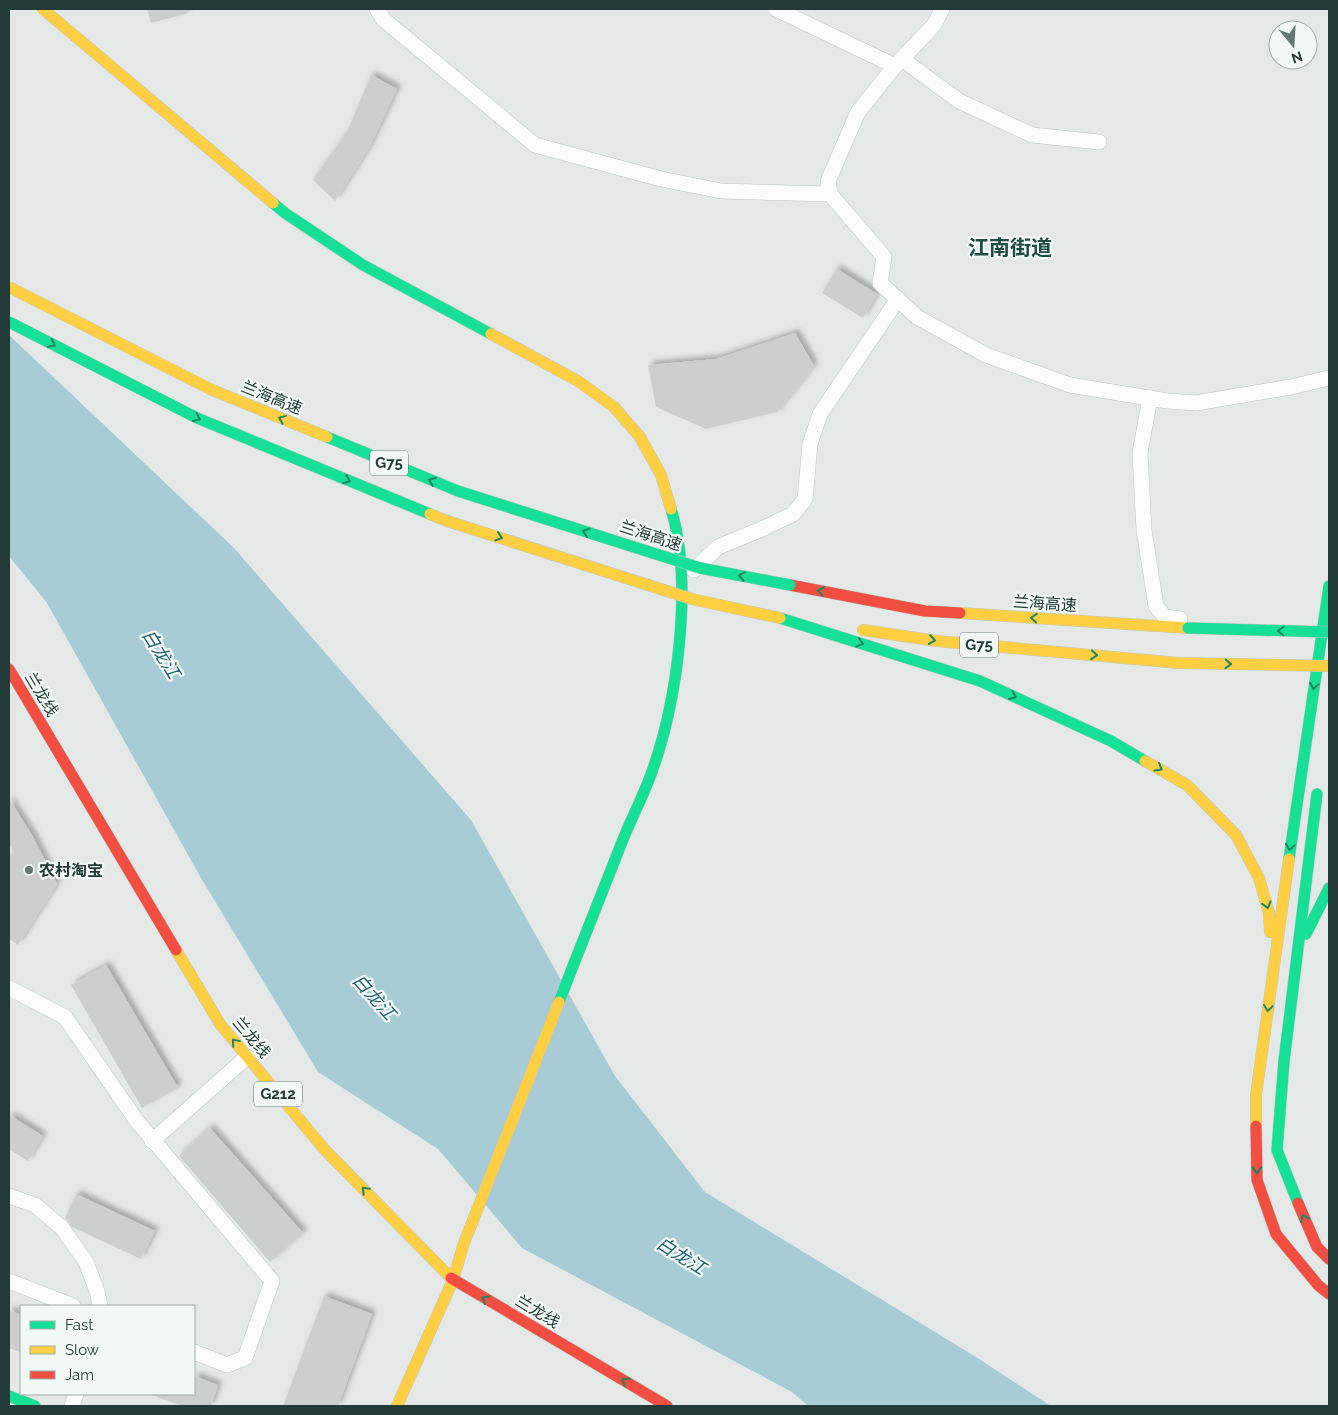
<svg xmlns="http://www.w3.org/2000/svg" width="1338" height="1415" font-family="Raleway,'Noto Sans SC',sans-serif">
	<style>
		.water { fill: #a7ccd6 }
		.building { fill: #cbd0ce; filter: url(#shadow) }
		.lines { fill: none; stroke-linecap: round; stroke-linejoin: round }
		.street-casing { stroke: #c1c6c4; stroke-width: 16 }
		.fast-casing { stroke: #c0c6c4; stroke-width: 12 }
		.slow-casing { stroke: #c0c6c4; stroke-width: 12 }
		.jam-casing { stroke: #c0c6c4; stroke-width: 12 }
		.street { stroke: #fbfcfb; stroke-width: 15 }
		.fast { stroke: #16e098; stroke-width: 11 }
		.slow { stroke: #ffcf43; stroke-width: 11 }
		.jam { stroke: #f24e42; stroke-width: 11 }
		.fast-bridge-casing { stroke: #bdc5c3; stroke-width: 12; stroke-linecap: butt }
		.slow-bridge-casing { stroke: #bdc5c3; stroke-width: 12; stroke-linecap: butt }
		.fast-bridge { stroke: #16e098; stroke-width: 11 }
		.slow-bridge { stroke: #ffcf43; stroke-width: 11 }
		.oneway { stroke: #1d8562 }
		.poi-dot { fill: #677874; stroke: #f2f8f5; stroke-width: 2 }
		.labels { text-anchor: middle; stroke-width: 4.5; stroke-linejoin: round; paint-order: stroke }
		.shield { fill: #f2f8f5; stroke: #61746f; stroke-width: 1 }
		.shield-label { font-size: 15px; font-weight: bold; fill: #233b36 }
		.street-label { font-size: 16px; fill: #233b36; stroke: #f2f8f5 }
		.poi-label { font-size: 16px; font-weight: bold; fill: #233b36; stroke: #f2f8f5; text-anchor: start }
		.water-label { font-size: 18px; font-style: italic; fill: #206174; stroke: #f2f8f5 }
		.district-label { font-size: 21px; font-weight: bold; fill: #204c44; stroke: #f2f8f5 }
	</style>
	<defs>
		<filter id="shadow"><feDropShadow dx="4" dy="-4" stdDeviation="2.5" flood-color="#0004"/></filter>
	</defs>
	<rect width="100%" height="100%" fill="#e4e9e7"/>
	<polygon class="water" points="9,335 234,548 471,820 615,1076 705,1192 976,1357 1051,1406 808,1406 792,1392 522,1248 438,1149 318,1072 201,878 47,603 9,556"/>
	<g class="building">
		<polygon points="147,9 188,9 188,13 151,23"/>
		<polygon points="371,75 397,89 370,146 335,201 313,180 348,130"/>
		<polygon points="837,269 877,294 863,318 822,293"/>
		<polygon points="795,333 814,366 777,412 706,429 656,407 648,365 716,359"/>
		<polygon points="9,799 32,835 57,884 18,945 9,939 9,857 13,851 9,844"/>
		<polygon points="106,965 178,1088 142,1108 71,985"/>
		<polygon points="9,1115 43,1136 28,1161 9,1149"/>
		<polygon points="210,1128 303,1233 270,1262 179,1156"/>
		<polygon points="76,1194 155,1231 141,1259 72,1227 65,1218"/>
		<polygon points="324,1296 372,1314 338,1406 283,1406"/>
		<polygon points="9,1310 21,1315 21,1353 9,1348"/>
		<polygon points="194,1376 218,1385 211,1406 182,1406 152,1395 152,1394 194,1394"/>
	</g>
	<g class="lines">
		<defs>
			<g id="street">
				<polyline points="377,9 383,19 535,145 661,179 721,191 830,194"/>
				<polyline points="776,9 895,66"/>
				<polyline points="942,9 934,25 895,66 858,112 828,181 830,194 884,257 880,283 917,317 986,355 1070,385 1167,401 1196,403 1291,387 1329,378"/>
				<polyline points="902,59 959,101 1032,135 1099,142"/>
				<polyline points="1150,398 1140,453 1144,530 1156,606 1165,617 1180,619"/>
				<polyline points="694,570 718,547 764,528 793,514 805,499 810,444 820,414 898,299"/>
				<polyline points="9,988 65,1017 136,1120 272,1281 245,1358 227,1365 194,1352"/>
				<polyline points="152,1141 247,1057"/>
				<polyline points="9,1196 35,1205 62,1228 86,1262 97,1291 100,1306"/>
				<polyline points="9,1281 73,1306"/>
				<polyline points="72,1406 76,1394"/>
			</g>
			<g id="fast">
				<polyline points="273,203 285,213 363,265 491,334"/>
				<polyline points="780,618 980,681 1111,741 1145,761"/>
				<polyline points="1289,859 1329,586"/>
				<polyline points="1306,934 1329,888"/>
				<path d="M559,1002C579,950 600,898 620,847C629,823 641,801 650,777C677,705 694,584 671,509"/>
				<polyline points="1298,1203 1277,1150 1284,1061 1317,794"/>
				<polyline points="9,1396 35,1406"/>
			</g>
			<g id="slow">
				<polyline points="43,9 273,203"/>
				<polyline points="491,334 578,381 614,407 640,437 661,475 671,509"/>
				<polyline points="960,613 1188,628"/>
				<polyline points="863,630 937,641 1179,663"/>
				<polyline points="1145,761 1187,785 1236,835 1259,878 1269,913 1270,932"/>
				<polyline points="176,950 220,1024 325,1150 451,1278"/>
				<polyline points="1256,1126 1256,1095 1289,859"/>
				<polyline points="397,1406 453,1280 464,1243 559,1002"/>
			</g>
			<g id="jam">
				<polyline points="790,585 925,611 960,613"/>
				<polyline points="9,669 176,950"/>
				<polyline points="1256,1126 1257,1180 1276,1234 1318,1285 1329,1294"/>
				<polyline points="1298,1203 1317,1247 1329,1259"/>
				<polyline points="451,1278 667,1406"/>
			</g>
		</defs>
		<use href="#street" class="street-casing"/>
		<use href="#fast" class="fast-casing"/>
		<use href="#slow" class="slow-casing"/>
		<use href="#jam" class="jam-casing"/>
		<use href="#street" class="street"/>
		<use href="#fast" class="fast"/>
		<use href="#slow" class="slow"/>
		<use href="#jam" class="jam"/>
		<defs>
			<g id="fast-bridge">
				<polyline points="9,322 197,418 430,514"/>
				<polyline points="327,437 458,491 700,568 790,585"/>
				<polyline points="1188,628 1329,632"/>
			</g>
			<g id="slow-bridge">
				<polyline points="9,287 210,389 327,437"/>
				<polyline points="430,514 447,521 692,599 780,618"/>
				<polyline points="1179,663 1329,666"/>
			</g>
		</defs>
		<use href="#fast-bridge" class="fast-bridge-casing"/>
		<use href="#slow-bridge" class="slow-bridge-casing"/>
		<use href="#fast-bridge" class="fast-bridge"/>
		<use href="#slow-bridge" class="slow-bridge"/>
	</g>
	<defs><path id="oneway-chevron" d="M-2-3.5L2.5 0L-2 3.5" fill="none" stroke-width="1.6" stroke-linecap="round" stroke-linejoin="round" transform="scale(1.25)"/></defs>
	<g class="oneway">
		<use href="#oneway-chevron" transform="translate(52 344) rotate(27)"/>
		<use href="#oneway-chevron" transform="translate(197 418) rotate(25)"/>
		<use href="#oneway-chevron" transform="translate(282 419) rotate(-158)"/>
		<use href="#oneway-chevron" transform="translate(347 480) rotate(22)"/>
		<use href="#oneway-chevron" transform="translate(432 481) rotate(-158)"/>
		<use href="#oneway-chevron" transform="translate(586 532) rotate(-162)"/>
		<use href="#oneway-chevron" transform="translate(499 537) rotate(18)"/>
		<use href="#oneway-chevron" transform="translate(742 576) rotate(-169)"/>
		<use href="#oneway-chevron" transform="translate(821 591) rotate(-169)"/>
		<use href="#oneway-chevron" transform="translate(1034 618) rotate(-176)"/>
		<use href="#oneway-chevron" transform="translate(1281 631) rotate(-178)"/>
		<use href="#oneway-chevron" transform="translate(932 640) rotate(8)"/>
		<use href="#oneway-chevron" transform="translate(860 643) rotate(17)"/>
		<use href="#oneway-chevron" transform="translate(1094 655) rotate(5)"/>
		<use href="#oneway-chevron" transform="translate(1228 664) rotate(2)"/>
		<use href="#oneway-chevron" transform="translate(1314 686) rotate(99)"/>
		<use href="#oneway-chevron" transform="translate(1013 696) rotate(24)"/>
		<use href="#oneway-chevron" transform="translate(1159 768) rotate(30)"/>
		<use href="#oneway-chevron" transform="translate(1290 847) rotate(98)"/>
		<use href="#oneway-chevron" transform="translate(1267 905) rotate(74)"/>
		<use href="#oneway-chevron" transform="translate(1268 1008) rotate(98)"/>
		<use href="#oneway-chevron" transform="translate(235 1042) rotate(-130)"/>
		<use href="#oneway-chevron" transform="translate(1257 1170) rotate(89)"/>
		<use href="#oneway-chevron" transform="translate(365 1190) rotate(-135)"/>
		<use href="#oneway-chevron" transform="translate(1304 1218) rotate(-114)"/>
		<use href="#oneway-chevron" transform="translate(485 1299) rotate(-149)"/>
		<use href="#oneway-chevron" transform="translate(625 1381) rotate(-149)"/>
	</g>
	<circle class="poi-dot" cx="29" cy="870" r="5"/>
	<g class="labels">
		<g class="shield">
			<rect x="370" y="450.5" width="38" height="25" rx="4"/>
			<rect x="960" y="632.5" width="38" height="25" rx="4"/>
			<rect x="254" y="1081.5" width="48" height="25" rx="4"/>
		</g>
		<g class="shield-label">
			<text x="389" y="468">G75</text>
			<text x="979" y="650">G75</text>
			<text x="278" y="1099">G212</text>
		</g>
		<g class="street-label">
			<text transform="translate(272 397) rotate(22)" y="6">兰海高速</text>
			<text transform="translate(651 535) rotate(18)" y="6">兰海高速</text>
			<text transform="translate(1045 603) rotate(4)" y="6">兰海高速</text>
			<text transform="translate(42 694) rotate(59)" y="6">兰龙线</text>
			<text transform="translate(252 1037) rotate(50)" y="6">兰龙线</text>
			<text transform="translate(538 1311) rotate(31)" y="6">兰龙线</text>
		</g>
		<g class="poi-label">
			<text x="39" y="876">农村淘宝</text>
		</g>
		<g class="water-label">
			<text transform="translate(161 654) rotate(58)" y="6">白龙江</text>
			<text transform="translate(374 997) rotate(48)" y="6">白龙江</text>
			<text transform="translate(681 1256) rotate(32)" y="6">白龙江</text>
		</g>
		<g class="district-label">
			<text x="1010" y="255">江南街道</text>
		</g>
	</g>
	<rect width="1338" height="1415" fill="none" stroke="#233b36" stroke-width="20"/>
	<rect x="20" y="1305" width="175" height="90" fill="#f2f8f5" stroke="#9faca9"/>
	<rect x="30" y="1321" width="25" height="8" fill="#16e098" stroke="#9faca9"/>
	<text x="65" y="1330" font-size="15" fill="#233b36">Fast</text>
	<rect x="30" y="1346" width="25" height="8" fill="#ffcf43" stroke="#9faca9"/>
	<text x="65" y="1355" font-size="15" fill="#233b36">Slow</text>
	<rect x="30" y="1371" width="25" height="8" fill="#f24e42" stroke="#9faca9"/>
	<text x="65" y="1380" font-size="15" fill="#233b36">Jam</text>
	<g transform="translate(1293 45) rotate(162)"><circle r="24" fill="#f2f8f5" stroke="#9faca9"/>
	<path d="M0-4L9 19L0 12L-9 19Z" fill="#677874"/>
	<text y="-8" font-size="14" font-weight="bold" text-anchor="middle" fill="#233b36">N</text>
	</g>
</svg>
